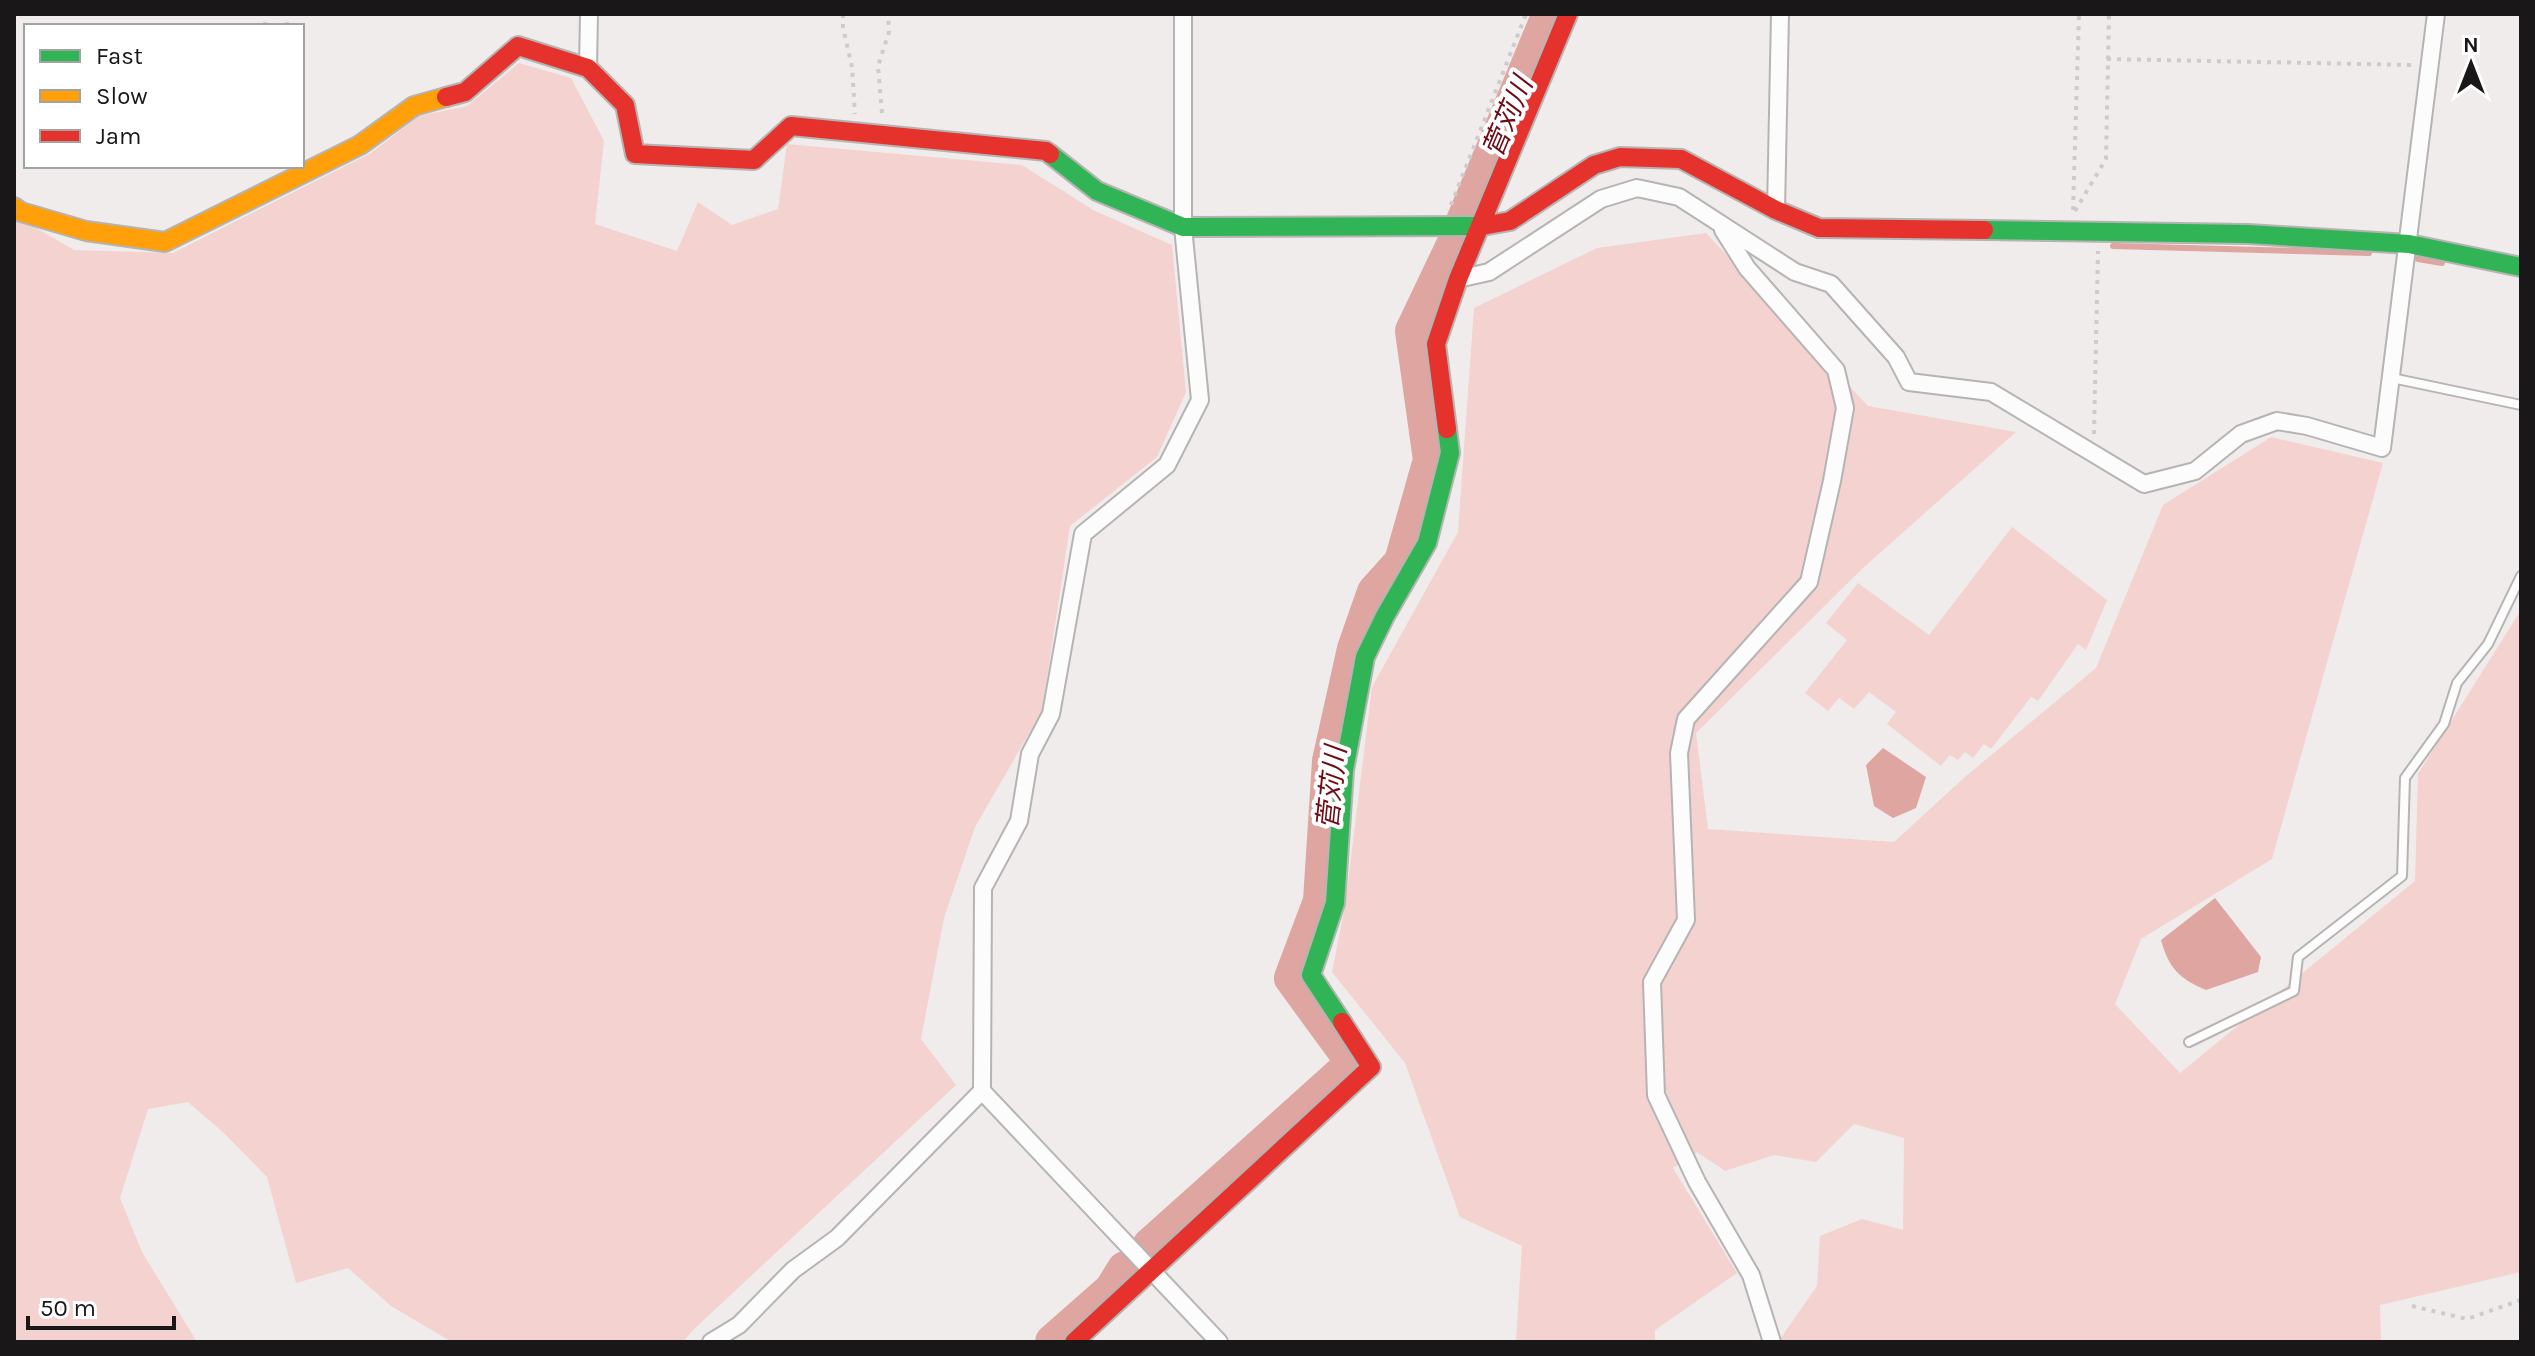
<svg xmlns="http://www.w3.org/2000/svg" width="2535" height="1356" font-family="Karla,'Noto Sans JP',sans-serif">
	<style>
		.green { fill: #f4d2d0 }
		.water { fill: #dea5a1 }
		.lines { fill: none; stroke-linecap: round; stroke-linejoin: round }
		.stream { stroke: #dea5a1; stroke-width: 6 }
		.river { stroke: #dea5a1; stroke-width: 36 }
		.lane-casing { stroke: #b6b4b3; stroke-width: 12 }
		.street-casing { stroke: #b6b4b3; stroke-width: 20 }
		.fast-casing { stroke: #b6b4b3; stroke-width: 22 }
		.slow-casing { stroke: #b6b4b3; stroke-width: 22 }
		.jam-casing { stroke: #b6b4b3; stroke-width: 22 }
		.path { stroke: #cdcccc; stroke-width: 4; stroke-dasharray: 4 6; stroke-linecap: butt }
		.lane { stroke: #fdfcfc; stroke-width: 8 }
		.street { stroke: #fdfcfc; stroke-width: 16 }
		.fast { stroke: #30b455; stroke-width: 18 }
		.slow { stroke: #ff9f0a; stroke-width: 18 }
		.jam { stroke: #e5322d; stroke-width: 18 }
		.labels { text-anchor: middle; stroke-width: 8; stroke-linejoin: round; paint-order: stroke }
		.water-label { font-size: 28px; font-style: italic; fill: #6f0d16; stroke: #fff }
	</style>
	<rect width="100%" height="100%" fill="#efeceb"/>
	<g class="green">
		<polygon points="519,63 571,78 604,141 595,224 677,251 698,202 732,225 778,209 787,144 1022,165 1093,210 1172,245 1186,392 1157,457 1070,526 1042,711 975,827 944,918 921,1039 956,1085 692,1331 683,1342 452,1342 391,1306 348,1268 296,1283 267,1177 225,1134 188,1102 148,1109 120,1198 142,1252 197,1342 14,1342 14,215 74,250 173,253 371,153 419,116 467,106"/>
		<polygon points="1706,233 1868,406 2016,432 1863,568 1696,733 1708,829 1894,842 1966,776 2096,668 2163,505 2271,437 2383,463 2272,859 2141,939 2115,1004 2180,1073 2415,881 2418,774 2521,610 2521,1272 2380,1305 2381,1342 1778,1342 1817,1286 1820,1236 1862,1219 1903,1230 1904,1138 1854,1124 1816,1162 1774,1155 1725,1171 1697,1152 1673,1168 1737,1273 1655,1330 1655,1342 1513,1342 1516,1340 1522,1246 1460,1217 1405,1063 1332,972 1345,906 1372,687 1458,532 1474,308 1597,248"/>
		<polygon points="2012,527 2107,600 2086,650 2078,644 2038,701 2031,697 1991,749 1984,744 1973,758 1965,752 1958,760 1950,755 1941,766 1887,724 1896,712 1869,692 1854,709 1839,698 1828,711 1805,693 1847,640 1826,623 1858,583 1929,635"/>
	</g>
	<g class="water">
		<polygon points="1883,748 1926,777 1916,808 1893,818 1874,806 1866,765"/>
		<path d="M2215,898L2261,957L2258,972L2206,990C2180,979 2169,969 2161,940Z"/>
	</g>
	<g class="lines">
		<g class="stream">
			<polyline points="2113,246 2369,253"/>
			<polyline points="2418,259 2442,263"/>
		</g>
		<g class="river">
			<polyline points="1464,221 1550,14"/>
			<polyline points="1150,1246 1354,1063 1292,978 1321,901 1330,761 1355,649 1375,592 1402,562 1431,460 1413,331 1454,245"/>
			<polyline points="1053,1342 1112,1290 1125,1269"/>
		</g>
		<defs>
			<g id="lane">
				<polyline points="2392,378 2521,405"/>
				<polyline points="2189,1042 2294,991 2298,957 2402,876 2405,778 2444,724 2457,683 2488,644 2521,576"/>
			</g>
			<g id="street">
				<polyline points="1183,14 1183,227 1200,400 1167,465 1083,534 1051,714 1030,754 1019,821 983,888 982,1091 1219,1342"/>
				<polyline points="588,68 589,14"/>
				<polyline points="1776,210 1780,14"/>
				<polyline points="1723,230 1747,268 1836,370 1845,408 1832,481 1809,582 1686,719 1679,753 1686,920 1652,982 1656,1095 1697,1182 1751,1275 1772,1342"/>
				<polyline points="1458,279 1489,272 1601,199 1637,188 1679,197 1795,272 1831,284 1896,357 1909,382 1991,392 2144,484 2195,471 2241,434 2277,421 2307,426 2382,448 2436,14"/>
				<polyline points="711,1342 739,1325 793,1270 837,1238 982,1091"/>
			</g>
			<g id="fast">
				<polyline points="1050,154 1097,191 1183,227 1482,226"/>
				<polyline points="1984,230 2248,234 2409,244 2521,267"/>
				<polyline points="1342,1022 1311,975 1335,903 1344,770 1365,657 1385,616 1427,543 1450,453 1447,429"/>
			</g>
			<polyline id="slow" points="14,207 21,212 86,231 165,242 360,145 414,106 446,97"/>
			<g id="jam">
				<polyline points="446,97 465,92 518,46 588,68 625,105 635,154 754,160 791,126 1046,151 1050,154"/>
				<polyline points="1482,226 1510,221 1594,165 1620,157 1681,159 1776,210 1819,228 1984,230"/>
				<polyline points="1447,429 1436,344 1458,279 1568,14"/>
				<polyline points="1074,1342 1371,1067 1342,1022"/>
			</g>
		</defs>
		<use href="#lane" class="lane-casing"/>
		<use href="#street" class="street-casing"/>
		<use href="#fast" class="fast-casing"/>
		<use href="#slow" class="slow-casing"/>
		<use href="#jam" class="jam-casing"/>
		<g class="path">
			<polyline points="843,14 843,27 852,67 855,114"/>
			<polyline points="265,26 266,14"/>
			<polyline points="287,26 287,14"/>
			<polyline points="2107,59 2413,65"/>
			<polyline points="882,113 878,66 889,32 888,14"/>
			<polyline points="1451,205 1526,14"/>
			<polyline points="2073,210 2079,14"/>
			<polyline points="2075,211 2106,159 2109,14"/>
			<polyline points="2094,434 2098,251"/>
			<polyline points="2412,1306 2467,1319 2521,1300"/>
		</g>
		<use href="#lane" class="lane"/>
		<use href="#street" class="street"/>
		<use href="#fast" class="fast"/>
		<use href="#slow" class="slow"/>
		<use href="#jam" class="jam"/>
	</g>
	<g class="labels">
		<g class="water-label">
			<text transform="translate(1507 117) rotate(-67)" y="10">菅苅川</text>
			<text transform="translate(1331 788) rotate(-84)" y="10">菅苅川</text>
		</g>
	</g>
	<rect width="2535" height="1356" fill="none" stroke="#191717" stroke-width="32"/>
	<rect x="24" y="24" width="280" height="144" fill="#ffffff" stroke="#a3a2a2" stroke-width="2"/>
	<rect x="40" y="50" width="40" height="12" fill="#30b455" stroke="#a3a2a2" stroke-width="2"/>
	<text x="96" y="64" font-size="24" fill="#191717">Fast</text>
	<rect x="40" y="90" width="40" height="12" fill="#ff9f0a" stroke="#a3a2a2" stroke-width="2"/>
	<text x="96" y="104" font-size="24" fill="#191717">Slow</text>
	<rect x="40" y="130" width="40" height="12" fill="#e5322d" stroke="#a3a2a2" stroke-width="2"/>
	<text x="96" y="144" font-size="24" fill="#191717">Jam</text>
	<g transform="translate(2471 64)" stroke="#ffffff" stroke-width="6" paint-order="stroke">
	<path d="M0-6L14 30L0 20L-14 30Z" fill="#191717"/>
	<text y="-12" font-size="22" font-weight="bold" text-anchor="middle" fill="#191717">N</text>
	</g>
	<path d="M28 1316v12h146v-12" fill="none" stroke="#191717" stroke-width="4"/>
	<text x="40" y="1316" font-size="24" fill="#191717" stroke="#ffffff" stroke-width="6" paint-order="stroke">50 m</text>
</svg>
